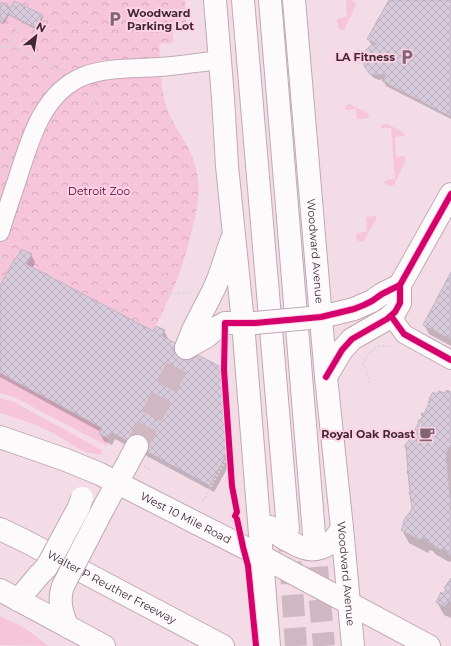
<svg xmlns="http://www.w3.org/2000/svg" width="451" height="646" font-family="Montserrat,sans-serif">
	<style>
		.grass { fill: #f6c5da }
		.park { fill: url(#park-crowns) }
		.shadow { fill: #0003 }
		.building { fill: url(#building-cross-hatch); stroke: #c1b4c4 }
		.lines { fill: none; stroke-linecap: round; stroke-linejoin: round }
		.major-tunnel { stroke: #d0b8c2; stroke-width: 22; stroke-dasharray: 22 11; stroke-linecap: butt }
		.minor-casing { stroke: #c1a9b4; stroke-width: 20 }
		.major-casing { stroke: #c1a9b4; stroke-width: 24 }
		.highway-casing { stroke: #c1a9b4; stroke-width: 24 }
		.path { stroke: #dbd4d8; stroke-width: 2; stroke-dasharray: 2 2; stroke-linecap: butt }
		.minor { stroke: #fdfafb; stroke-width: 18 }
		.major { stroke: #fdfafb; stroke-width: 22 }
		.highway { stroke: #fdfafb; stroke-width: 22 }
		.major-bridge-casing { stroke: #c1a9b4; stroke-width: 24; stroke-linecap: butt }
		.major-bridge { stroke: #fdfafb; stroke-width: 22 }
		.cycleway-casing { stroke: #fed2e4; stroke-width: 8 }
		.cycleway { stroke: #d6006c; stroke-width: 6 }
		.labels { text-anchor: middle; stroke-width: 4; stroke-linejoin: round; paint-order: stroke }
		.poi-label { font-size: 11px; font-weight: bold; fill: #422734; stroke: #fed2e4; text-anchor: end }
		.park-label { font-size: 11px; fill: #540334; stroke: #fed2e4 }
		.street-label { font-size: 11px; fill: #422734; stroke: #fed2e4 }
	</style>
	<defs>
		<pattern id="park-crowns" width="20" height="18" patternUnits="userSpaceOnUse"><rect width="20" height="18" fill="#f6c5da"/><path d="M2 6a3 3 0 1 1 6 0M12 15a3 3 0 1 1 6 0" fill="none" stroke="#d4a9bc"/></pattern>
		<pattern id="building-cross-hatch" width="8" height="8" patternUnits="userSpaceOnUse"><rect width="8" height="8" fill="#d8cbdb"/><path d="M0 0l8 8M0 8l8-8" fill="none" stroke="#bbaebd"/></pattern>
	</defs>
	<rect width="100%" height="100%" fill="#f4dce6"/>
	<g class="grass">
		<path d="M346,0C350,0 355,0 356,5L344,30H340L338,28L337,20L339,18L347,17Z"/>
		<polygon points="349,104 368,113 369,116 368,118 357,119 356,109 347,110 345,108 345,106"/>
		<path d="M385,124H388L404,133L405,134L404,136L395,137L396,157L404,156L406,158V160L394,185C390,187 386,186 384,182C387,178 391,180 395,179L391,128H381V126Z"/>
		<path d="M376,216L377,218L364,241L361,242L358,241C352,233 361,233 367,231L366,217Z"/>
		<polygon points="0,373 102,428 99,434 108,438 107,446 14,397 0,393"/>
		<path d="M0,398L12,401L102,450L101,452L103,454C82,457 66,438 47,430C32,423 16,418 0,413Z"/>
		<polygon points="0,616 25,628 48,646 0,645"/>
	</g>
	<path class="park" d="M0,0H185L187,30H173V43L159,44C161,68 160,96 171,118C181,137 193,151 197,173C201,192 197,211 192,230C188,248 182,267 175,285C165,309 152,332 140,355C128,380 115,404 102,428L0,373Z"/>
	<g class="shadow">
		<polygon points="389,0 451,0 451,119 386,86 384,81 384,79 379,80 374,78 370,74 367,68 375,46 371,44 368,39"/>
		<polygon points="0,3 11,9 42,16 43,18 37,30 9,15 4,24 0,22"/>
		<polygon points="31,255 35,262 32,268 153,333 164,331 168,338 167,340 220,368 225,375 232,460 214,492 115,439 112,445 104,441 100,434 101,432 0,377 0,288"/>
		<polygon points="451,274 451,346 429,334 424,325"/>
		<polygon points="451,393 451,562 450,561 449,562 435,554 433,551 430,550 428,553 409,543 402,530 413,510 409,443 420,423 419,422 423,417 422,415 424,415 437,396"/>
		<polygon points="451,580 451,618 444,615 437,602 444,595"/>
	</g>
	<g class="building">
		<polygon points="389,0 451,0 451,117 382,81 386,75 376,75 370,74 366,69 363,64 363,59 365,51 370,46 377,44 367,39"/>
		<polygon points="14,1 43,15 36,28 8,14"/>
		<polygon points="0,2 11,8 3,23 0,21"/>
		<polygon points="21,249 32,254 26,264 153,331 156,326 165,330 162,336 221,367 228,452 210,486 111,432 108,438 99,434 102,428 0,373 0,286 15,258 16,259"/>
		<polygon points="451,272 451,337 450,339 423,325"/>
		<polygon points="447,390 451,392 451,445 446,454 451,505 449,508 451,509 451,556 447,554 448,552 442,549 441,550 435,547 435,546 426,541 427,540 422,537 421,541 401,530 404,523 403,522 407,515 408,515 411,510 412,509 410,494 409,494 409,492 410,492 408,473 407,473 407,471 408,471 406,448 405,448 405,445 408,441 409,441 419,422 418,422 419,420 420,420 423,416 421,415 422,413 424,414 429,403 428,402 430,400 429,399 433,392 437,394 439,391 444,393"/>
		<polygon points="451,578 451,603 449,601 445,607 436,602 441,592 443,594 446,589 444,588"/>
	</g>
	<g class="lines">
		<g class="major-tunnel">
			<polyline points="137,446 186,348"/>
			<polyline points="288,529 296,646"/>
			<polyline points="314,534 324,646"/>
		</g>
		<defs>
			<g id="minor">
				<path d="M0,232C6,212 13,193 19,174C31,136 44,92 84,76C107,67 135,69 159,67C180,66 200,62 220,60"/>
				<polyline points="391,316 404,334 451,360"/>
			</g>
			<g id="major">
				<polyline points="215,0 223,98 227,166 243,323 269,646"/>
				<polyline points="243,0 288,529"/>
				<polyline points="270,0 314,534"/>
				<path id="s1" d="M294,0L326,377L342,528L353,646"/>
				<polyline points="310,318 321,317 354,309 372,301 382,294 400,285"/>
				<polyline points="186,348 193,330 214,289 219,277 231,241"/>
				<polyline points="186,348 206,337 218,327 225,323 255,323"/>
				<polyline points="326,377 342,350 352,339 387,319 395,312 400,303 400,285 451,194"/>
				<path id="s2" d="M0,437L66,460L100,474L261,556L429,646"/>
				<polyline points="103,509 137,446"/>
				<path d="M270,527C277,535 284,539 293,543C296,545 300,547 304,548C315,552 328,547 335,538C338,535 340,531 342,528"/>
				<path d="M63,586C58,600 62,615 68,627"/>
				<polyline points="0,590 104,646"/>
				<polyline points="18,600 39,575"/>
			</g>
			<g id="highway">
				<path id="s3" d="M0,529L25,541L223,646"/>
			</g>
		</defs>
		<use href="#minor" class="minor-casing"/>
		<use href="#major" class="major-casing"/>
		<use href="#highway" class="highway-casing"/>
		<g class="path">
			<polyline points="0,46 15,48 61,71"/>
			<polyline points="9,46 22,21"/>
			<polyline points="354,60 357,49 362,51 359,60 359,63 363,63"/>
			<polyline points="92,94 94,103"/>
			<polyline points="0,152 8,158"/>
			<polyline points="0,257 12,263"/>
			<path d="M163,264L167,293C175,296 183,291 191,293"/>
			<path d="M370,383L363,363C367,356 372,347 380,346C384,346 387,346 391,346"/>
			<polyline points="144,466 150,469"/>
			<polyline points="203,501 228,456 230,455"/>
		</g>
		<use href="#minor" class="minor"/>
		<use href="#major" class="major"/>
		<use href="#highway" class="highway"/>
		<defs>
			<g id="major-bridge">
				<polyline points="255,323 310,318"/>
				<polyline points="39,575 46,568 50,561 79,507 82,498"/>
				<polyline points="63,586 103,509"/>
			</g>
		</defs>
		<use href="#major-bridge" class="major-bridge-casing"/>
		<use href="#major-bridge" class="major-bridge"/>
		<defs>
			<g id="cycleway">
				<polyline points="391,316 404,334 451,360"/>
				<polyline points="326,377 342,350 352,339 387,319 395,312 400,303 400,285 451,194"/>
				<polyline points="235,516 237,512 232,486 224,370 225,323 255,323 321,317 354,309 364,305 372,301 382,294 400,285"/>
				<polyline points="237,519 243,547 248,566 256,646"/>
			</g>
		</defs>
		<use href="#cycleway" class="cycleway-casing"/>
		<use href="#cycleway" class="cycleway"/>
	</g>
	<defs>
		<symbol id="parking-bare" viewBox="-9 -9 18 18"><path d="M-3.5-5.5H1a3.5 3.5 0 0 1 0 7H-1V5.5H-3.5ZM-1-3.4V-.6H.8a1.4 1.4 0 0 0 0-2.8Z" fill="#806672" stroke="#fed2e4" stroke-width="2.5" paint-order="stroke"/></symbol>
		<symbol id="cafe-bare" viewBox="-9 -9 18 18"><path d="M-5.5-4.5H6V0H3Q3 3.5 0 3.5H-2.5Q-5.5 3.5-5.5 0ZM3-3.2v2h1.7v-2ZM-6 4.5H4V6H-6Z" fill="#806672" stroke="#fed2e4" stroke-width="2.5" paint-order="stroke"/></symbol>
	</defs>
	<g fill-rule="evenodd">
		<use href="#parking-bare" x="104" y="8" width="22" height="22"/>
		<use href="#parking-bare" x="396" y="46" width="22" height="22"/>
		<use href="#cafe-bare" x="416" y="423" width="22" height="22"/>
	</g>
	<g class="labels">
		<g class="poi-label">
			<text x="127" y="17" text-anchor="start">Woodward<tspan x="127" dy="13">Parking Lot</tspan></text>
			<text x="395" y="61">LA Fitness</text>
			<text x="415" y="438">Royal Oak Roast</text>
		</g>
		<g class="park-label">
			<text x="99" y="195">Detroit Zoo</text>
		</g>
		<g class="street-label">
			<text dy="4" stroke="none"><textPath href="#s1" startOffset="252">Woodward Avenue</textPath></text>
			<text dy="4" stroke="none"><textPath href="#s2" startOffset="203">West 10 Mile Road</textPath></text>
			<text dy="4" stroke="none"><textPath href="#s1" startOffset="576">Woodward Avenue</textPath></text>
			<text dy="4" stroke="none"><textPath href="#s3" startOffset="126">Walter P Reuther Freeway</textPath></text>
		</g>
	</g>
	<g transform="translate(36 36) rotate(30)" stroke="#fed2e4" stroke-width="3" paint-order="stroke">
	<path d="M0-3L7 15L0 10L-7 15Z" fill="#422734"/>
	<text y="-6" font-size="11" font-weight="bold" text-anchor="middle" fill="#422734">N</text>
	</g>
</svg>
